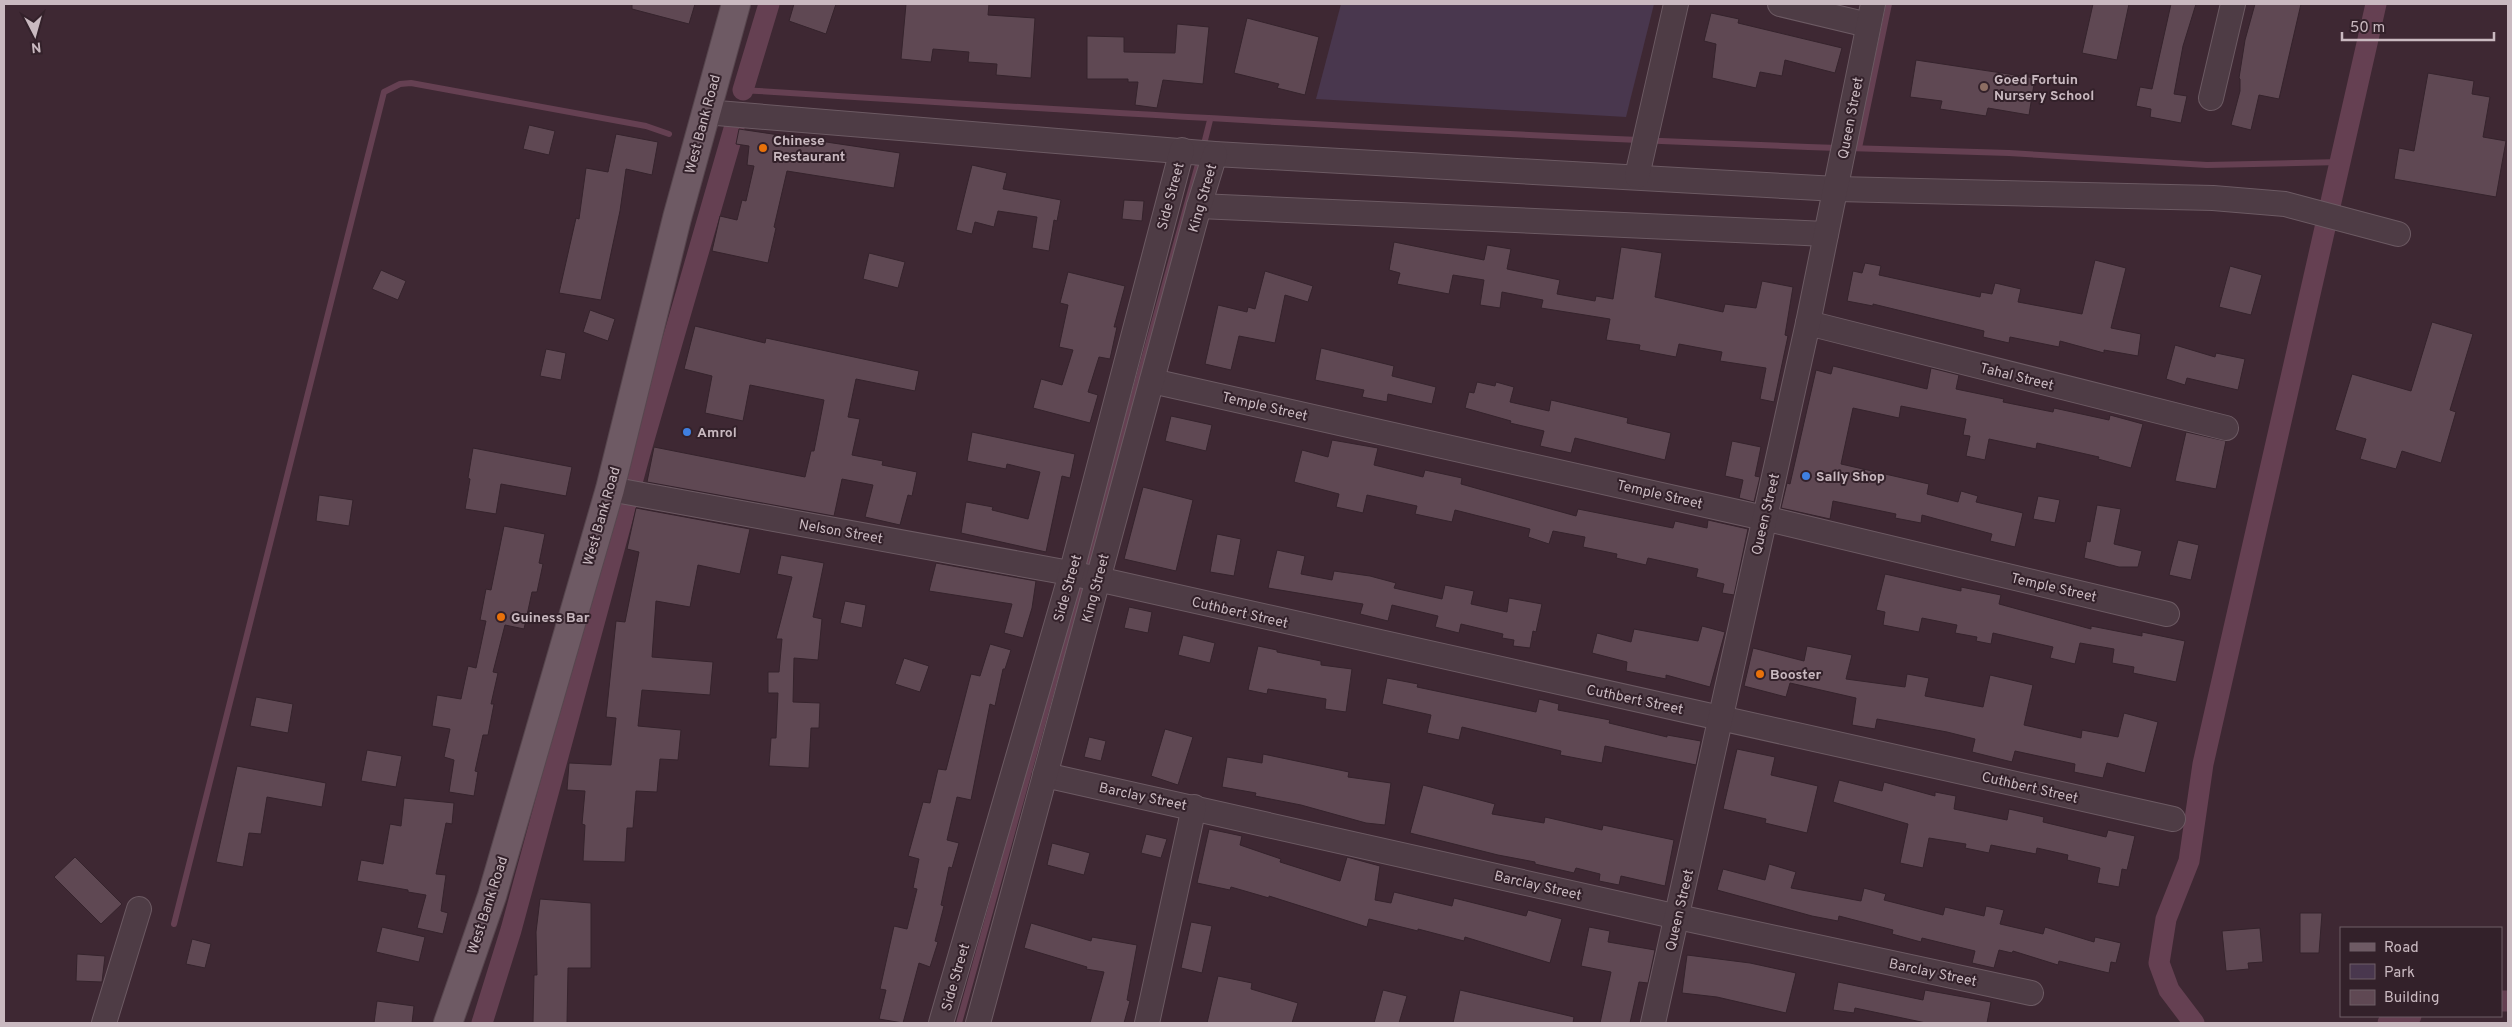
<svg xmlns="http://www.w3.org/2000/svg" width="2512" height="1027" font-family="Overpass,sans-serif">
	<style>
		.green { fill: #49374e }
		.lines { fill: none; stroke-linecap: round; stroke-linejoin: round }
		.stream { stroke: #654052; stroke-width: 6 }
		.canal { stroke: #654052; stroke-width: 21 }
		.building { fill: #5f4853; stroke: #35232c }
		.minor-casing { stroke: #6c5a63; stroke-width: 26 }
		.major-casing { stroke: #57464e; stroke-width: 30 }
		.minor { stroke: #4e3c45; stroke-width: 24 }
		.major { stroke: #6e5a64; stroke-width: 28 }
		.education-dot { fill: #8d6e63; stroke: #33212a; stroke-width: 2 }
		.food-dot { fill: #e8710a; stroke: #33212a; stroke-width: 2 }
		.shop-dot { fill: #3f7fe0; stroke: #33212a; stroke-width: 2 }
		.labels { text-anchor: middle; stroke-width: 4; stroke-linejoin: round; paint-order: stroke }
		.poi-label { font-size: 14px; font-weight: bold; fill: #c9b9c0; stroke: #33212a; text-anchor: start }
		.street-label { font-size: 14px; fill: #c9b9c0; stroke: #33212a }
	</style>
	<rect width="100%" height="100%" fill="#3e2833"/>
	<polygon class="green" points="1341,4 1654,4 1626,117 1316,99"/>
	<g class="lines">
		<g class="stream">
			<path d="M743,90C1108,113 1473,135 1838,148"/>
			<polyline points="1203,148 1210,120"/>
			<polyline points="1848,148 2009,153 2207,165 2341,162"/>
			<polyline points="1859,148 1889,4"/>
			<polyline points="1085,572 1200,157"/>
			<polyline points="174,924 384,92 400,84 411,83 646,126 669,134"/>
			<polyline points="959,1023 1082,581"/>
		</g>
		<g class="canal">
			<polyline points="743,90 769,4"/>
			<polyline points="2501,1001 2508,1001"/>
			<polyline points="482,1023 511,930 640,453 734,129"/>
			<polyline points="2194,1023 2169,990 2159,963 2166,919 2189,861 2203,764 2376,4"/>
			<polyline points="2388,1023 2411,1016"/>
		</g>
	</g>
	<g class="building">
		<polygon points="632,4 695,4 689,24 632,9"/>
		<polygon points="794,4 836,4 826,34 789,21"/>
		<polygon points="906,4 989,4 988,15 1035,18 1031,78 996,75 997,64 968,62 969,52 933,49 931,62 901,59"/>
		<polygon points="2093,4 2129,4 2117,60 2082,53"/>
		<polygon points="2171,4 2196,4 2183,46 2174,94 2187,96 2181,123 2150,117 2151,109 2136,106 2140,87 2152,89"/>
		<polygon points="2255,4 2301,4 2279,99 2259,95 2251,130 2231,125 2240,91 2240,79 2239,78 2245,40"/>
		<polygon points="1711,13 1739,19 1738,23 1842,48 1835,73 1785,60 1782,76 1760,72 1756,88 1712,78 1716,44 1704,41"/>
		<polygon points="1247,18 1319,37 1305,95 1277,88 1279,84 1234,73"/>
		<polygon points="1177,24 1209,27 1203,84 1163,80 1157,108 1135,105 1138,82 1128,82 1128,79 1087,79 1087,36 1124,37 1124,52 1175,53"/>
		<polygon points="1916,60 2035,78 2029,115 1988,108 1986,116 1940,109 1942,101 1910,97"/>
		<polygon points="2428,73 2474,81 2472,94 2490,97 2483,137 2506,141 2496,197 2394,179 2399,148 2414,151"/>
		<polygon points="529,125 555,131 549,155 523,149"/>
		<polygon points="739,129 900,153 894,188 787,171 774,227 776,228 768,263 712,251 720,216 737,220 742,200 746,201 754,166 747,165 749,146 736,144"/>
		<polygon points="616,134 658,142 652,175 626,169 620,211 601,300 559,293 576,218 579,219 586,168 608,172"/>
		<polygon points="972,165 1007,173 1003,189 1061,200 1057,221 1054,220 1049,251 1032,248 1037,217 998,211 994,227 975,222 972,234 956,230"/>
		<polygon points="1124,200 1144,201 1142,221 1122,219"/>
		<polygon points="1394,242 1484,260 1487,245 1511,249 1507,269 1560,280 1557,294 1595,301 1596,296 1613,299 1621,247 1662,253 1655,297 1723,312 1725,304 1756,308 1762,281 1793,287 1785,335 1788,336 1774,402 1760,399 1766,368 1720,361 1722,352 1679,344 1676,357 1639,350 1640,345 1606,340 1610,319 1541,308 1543,300 1502,292 1500,308 1480,305 1484,280 1453,275 1449,294 1397,284 1400,273 1389,270"/>
		<polygon points="869,253 905,262 898,288 863,279"/>
		<polygon points="2095,260 2126,268 2111,328 2141,334 2138,356 2104,350 2104,353 2060,341 2059,347 2010,337 2009,343 1983,337 1984,331 1873,304 1873,306 1847,301 1853,271 1862,273 1865,263 1881,266 1879,275 1980,297 1981,292 1992,294 1995,283 2021,289 2018,302 2082,314"/>
		<polygon points="2230,266 2262,275 2251,315 2219,307"/>
		<polygon points="381,270 406,281 398,300 372,289"/>
		<polygon points="1265,271 1313,286 1308,302 1285,295 1275,343 1239,336 1231,370 1205,364 1218,305 1247,312 1248,307 1255,309"/>
		<polygon points="1068,272 1125,286 1114,327 1117,327 1110,359 1099,357 1088,392 1098,395 1090,423 1033,408 1041,379 1062,385 1073,350 1059,347 1068,305 1060,303"/>
		<polygon points="590,310 615,319 608,341 583,332"/>
		<polygon points="2432,322 2473,334 2450,410 2456,412 2441,463 2402,451 2396,469 2360,459 2366,439 2335,430 2352,374 2411,391"/>
		<polygon points="695,326 765,343 766,338 919,371 915,391 856,379 848,417 860,419 852,455 883,461 882,465 917,472 912,496 908,495 900,525 865,517 873,485 842,479 834,516 647,482 654,447 805,477 811,451 814,451 824,400 750,385 743,421 705,413 712,376 684,369"/>
		<polygon points="2175,345 2215,357 2216,353 2245,359 2238,390 2187,378 2185,385 2166,379"/>
		<polygon points="1321,348 1394,366 1392,376 1436,387 1432,404 1388,394 1387,402 1362,397 1364,390 1315,380"/>
		<polygon points="546,349 566,353 561,380 540,376"/>
		<polygon points="1833,366 1927,389 1931,368 1959,375 1956,389 2004,399 2003,402 2053,412 2054,408 2109,420 2110,415 2143,424 2131,468 2098,459 2099,457 2037,443 2036,449 1989,439 1985,460 1966,456 1970,436 1963,435 1966,419 1901,406 1899,418 1853,408 1841,464 1929,484 1927,494 1958,502 1961,491 1978,496 1976,502 2023,513 2015,547 1990,541 1992,534 1922,515 1921,523 1895,518 1896,514 1833,501 1830,519 1781,508 1787,483 1790,484 1816,370 1831,374"/>
		<polygon points="1477,382 1495,386 1496,382 1514,387 1510,402 1549,411 1551,400 1628,418 1627,423 1671,433 1665,460 1575,438 1571,453 1540,446 1544,431 1510,423 1511,421 1465,408 1469,392 1474,393"/>
		<polygon points="1171,416 1212,425 1206,451 1165,441"/>
		<polygon points="972,432 1075,454 1070,478 1062,476 1046,552 961,533 966,502 993,507 992,510 1028,519 1040,472 1007,464 1006,469 967,461"/>
		<polygon points="2186,432 2226,441 2216,489 2175,481"/>
		<polygon points="1332,440 1378,448 1374,465 1423,477 1425,470 1462,478 1461,484 1576,516 1578,509 1673,528 1675,521 1707,528 1708,520 1748,529 1734,595 1722,593 1724,584 1696,577 1698,569 1648,558 1646,565 1616,558 1617,554 1583,547 1585,537 1553,531 1549,544 1528,537 1530,529 1455,510 1452,522 1415,514 1417,506 1367,495 1363,513 1336,507 1339,494 1294,482 1302,450 1328,457"/>
		<polygon points="1732,441 1761,447 1755,476 1760,477 1754,502 1739,498 1743,480 1725,476"/>
		<polygon points="473,448 572,467 566,496 501,484 496,514 465,509 470,479 468,478"/>
		<polygon points="1143,487 1193,500 1176,571 1124,559"/>
		<polygon points="319,495 353,500 349,526 316,521"/>
		<polygon points="2038,496 2060,500 2055,523 2033,519"/>
		<polygon points="2097,505 2121,509 2114,544 2142,551 2138,567 2119,567 2084,558 2087,541 2090,542"/>
		<polygon points="636,508 750,529 740,574 698,565 690,607 656,601 652,657 713,662 710,695 642,690 638,726 681,730 678,760 660,759 657,792 636,791 633,828 627,828 625,862 583,861 585,825 582,824 585,791 567,790 569,763 611,765 616,718 606,717 616,621 625,622 639,552 627,549"/>
		<polygon points="504,526 545,534 539,563 543,564 537,592 532,592 524,629 505,625 493,672 498,673 491,704 494,704 488,735 483,735 475,771 478,772 474,796 449,792 454,760 444,757 450,729 432,726 437,695 461,699 468,666 476,668 486,621 480,620 486,589 491,590"/>
		<polygon points="1217,534 1241,539 1234,576 1210,572"/>
		<polygon points="2178,540 2199,545 2191,580 2169,575"/>
		<polygon points="1277,550 1305,556 1301,574 1332,580 1334,571 1370,576 1396,583 1394,588 1442,599 1445,585 1474,591 1471,604 1507,612 1509,598 1542,604 1536,632 1533,631 1530,648 1513,646 1514,640 1502,638 1503,634 1461,624 1459,633 1435,627 1438,616 1392,605 1388,621 1360,614 1363,604 1268,588"/>
		<polygon points="781,555 824,563 813,617 822,619 818,660 794,658 793,702 820,703 819,728 811,728 809,768 769,766 771,738 776,738 778,693 768,693 768,672 779,672 782,639 776,639 792,577 777,574"/>
		<polygon points="936,563 1036,581 1032,608 1023,638 1004,633 1012,604 929,591"/>
		<polygon points="1885,574 1961,591 1961,587 2001,595 1999,604 2091,629 2091,626 2142,636 2142,632 2185,641 2176,682 2133,673 2134,667 2112,663 2114,649 2080,643 2075,664 2050,658 2053,647 1993,633 1991,644 1976,641 1977,637 1955,633 1957,625 1922,618 1919,632 1883,625 1885,612 1876,610"/>
		<polygon points="845,601 866,605 862,628 840,623"/>
		<polygon points="1129,607 1152,612 1148,633 1124,628"/>
		<polygon points="1702,626 1725,632 1710,687 1666,675 1666,679 1626,671 1627,662 1592,653 1597,633 1631,642 1634,629 1698,641"/>
		<polygon points="1183,635 1215,643 1210,663 1178,655"/>
		<polygon points="990,644 1011,650 1005,669 1003,669 995,706 990,704 971,800 957,797 947,840 959,843 952,868 949,867 941,905 944,906 935,941 938,942 930,967 919,963 903,1023 879,1019 886,990 880,989 894,926 907,929 917,889 913,888 919,859 908,856 923,802 930,803 938,769 946,770 971,674 980,676"/>
		<polygon points="1258,646 1277,650 1277,652 1321,661 1321,665 1352,669 1346,712 1325,709 1326,699 1268,689 1267,694 1248,690"/>
		<polygon points="1807,646 1852,655 1846,679 1905,687 1907,674 1929,678 1925,696 1983,707 1990,675 2033,685 2024,725 2081,738 2082,730 2118,737 2124,713 2158,722 2145,773 2107,763 2103,778 2074,772 2075,764 2015,751 2012,762 1972,752 1975,739 1947,732 1877,719 1875,729 1852,725 1856,698 1790,683 1786,697 1744,686 1753,648 1804,661"/>
		<polygon points="904,658 929,666 920,692 895,684"/>
		<polygon points="1387,678 1418,684 1417,687 1536,712 1539,699 1559,704 1558,710 1610,720 1609,723 1667,737 1667,735 1701,741 1696,765 1605,746 1602,763 1560,755 1561,751 1462,727 1459,740 1427,733 1431,715 1382,704"/>
		<polygon points="256,697 293,704 288,733 250,726"/>
		<polygon points="1165,729 1193,737 1178,785 1151,776"/>
		<polygon points="1089,737 1106,741 1101,761 1084,757"/>
		<polygon points="1737,749 1775,757 1771,775 1818,786 1807,833 1765,823 1766,819 1723,809"/>
		<polygon points="367,750 402,756 396,787 361,781"/>
		<polygon points="1263,754 1349,772 1348,777 1391,783 1385,825 1366,823 1301,805 1255,796 1256,793 1222,787 1227,757 1262,763"/>
		<polygon points="237,766 326,783 322,807 267,797 261,834 249,833 243,867 216,862"/>
		<polygon points="1839,780 1882,791 1884,782 1935,796 1935,792 1956,796 1954,809 2007,820 2009,809 2044,817 2043,822 2106,837 2108,830 2135,836 2127,870 2122,869 2119,887 2097,883 2100,868 2067,860 2068,855 2037,848 2036,854 1991,845 1989,853 1965,848 1966,844 1929,838 1923,868 1900,863 1908,824 1833,802"/>
		<polygon points="1423,785 1495,804 1492,814 1544,823 1545,817 1602,830 1603,825 1674,840 1665,886 1621,876 1619,885 1599,881 1600,874 1576,868 1574,873 1535,864 1535,862 1498,855 1410,833"/>
		<polygon points="404,798 454,803 452,824 446,823 436,874 446,875 441,911 448,913 443,934 417,928 426,895 408,892 408,890 357,881 361,860 383,864 390,824 401,826"/>
		<polygon points="1209,829 1242,836 1240,845 1281,859 1280,862 1340,881 1347,857 1380,866 1375,900 1391,903 1394,892 1452,906 1454,898 1526,916 1528,910 1562,919 1550,963 1465,937 1464,941 1418,929 1418,931 1369,919 1367,927 1269,896 1269,898 1231,887 1230,890 1197,883"/>
		<polygon points="1146,834 1167,839 1161,858 1141,853"/>
		<polygon points="1052,843 1090,853 1084,875 1047,865"/>
		<polygon points="75,857 122,904 101,924 54,877"/>
		<polygon points="1769,864 1796,872 1791,888 1861,901 1864,888 1886,894 1884,900 1943,915 1945,907 1984,916 1986,906 2004,910 2000,924 2043,934 2045,927 2094,942 2095,937 2121,943 2116,963 2111,962 2109,973 2059,961 2058,965 2013,951 2012,953 1999,950 1994,968 1972,963 1975,951 1922,938 1921,942 1892,934 1893,930 1839,916 1838,921 1812,916 1717,890 1723,869 1765,880"/>
		<polygon points="540,899 591,903 591,968 568,968 567,1023 533,1023 534,975 537,975 536,932"/>
		<polygon points="2300,913 2322,913 2319,953 2300,953"/>
		<polygon points="1191,922 1212,926 1202,973 1181,968"/>
		<polygon points="1031,923 1091,941 1092,937 1137,945 1127,1000 1130,1001 1124,1023 1090,1023 1104,972 1086,969 1087,967 1024,948"/>
		<polygon points="382,927 425,937 419,962 376,952"/>
		<polygon points="1589,927 1610,931 1608,942 1655,950 1648,983 1639,982 1630,1023 1600,1023 1611,972 1581,966"/>
		<polygon points="2260,928 2263,962 2248,963 2249,969 2226,971 2222,931"/>
		<polygon points="192,939 211,944 205,968 186,964"/>
		<polygon points="77,954 105,956 102,982 76,981"/>
		<polygon points="1687,955 1750,963 1796,973 1786,1013 1717,997 1682,993"/>
		<polygon points="1218,976 1252,983 1251,989 1298,1003 1292,1023 1207,1023"/>
		<polygon points="1838,982 1923,1000 1925,990 1991,1002 1987,1023 1926,1023 1855,1008 1854,1013 1833,1010"/>
		<polygon points="1383,990 1407,996 1399,1023 1374,1023"/>
		<polygon points="1460,990 1574,1017 1573,1023 1453,1023"/>
		<polygon points="377,1001 414,1006 412,1023 374,1023"/>
	</g>
	<g class="lines">
		<defs>
			<g id="minor">
				<polyline points="1780,4 1868,25"/>
				<polyline points="2211,98 2233,4"/>
				<polyline points="705,112 1215,154 1837,189 2213,198 2285,204 2398,234"/>
				<polyline points="1637,176 1676,4"/>
				<polyline points="1199,206 1826,234"/>
				<polyline points="1808,323 2226,428"/>
				<polyline points="1152,381 1764,518 2167,614"/>
				<polyline points="610,489 1075,574 2173,819"/>
				<polyline points="1045,775 1678,917 2031,993"/>
				<polyline points="104,1023 139,909"/>
				<polyline points="941,1023 1071,574 1182,150"/>
				<polyline points="978,1023 1199,206 1215,154"/>
				<polyline points="1147,1023 1194,807"/>
				<polyline points="1653,1023 1808,323 1873,4"/>
			</g>
			<polyline id="major" points="448,1023 492,896 610,489 677,218 736,4"/>
		</defs>
		<use href="#minor" class="minor-casing"/>
		<use href="#major" class="major-casing"/>
		<use href="#minor" class="minor"/>
		<use href="#major" class="major"/>
	</g>
	<circle class="education-dot" cx="1984" cy="87" r="5"/>
	<g class="food-dot">
		<circle cx="763" cy="148" r="5"/>
		<circle cx="501" cy="617" r="5"/>
		<circle cx="1760" cy="674" r="5"/>
	</g>
	<g class="shop-dot">
		<circle cx="687" cy="432" r="5"/>
		<circle cx="1806" cy="476" r="5"/>
	</g>
	<g class="labels">
		<g class="poi-label">
			<text x="1994" y="84">Goed Fortuin<tspan x="1994" dy="16">Nursery School</tspan></text>
			<text x="773" y="145">Chinese<tspan x="773" dy="16">Restaurant</tspan></text>
			<text x="697" y="437">Amrol</text>
			<text x="1816" y="481">Sally Shop</text>
			<text x="511" y="622">Guiness Bar</text>
			<text x="1770" y="679">Booster</text>
		</g>
		<g class="street-label">
			<text transform="translate(1850 118) rotate(-79)" y="5">Queen Street</text>
			<text transform="translate(702 124) rotate(-75)" y="5">West Bank Road</text>
			<text transform="translate(1170 196) rotate(-75)" y="5">Side Street</text>
			<text transform="translate(1202 198) rotate(-74)" y="5">King Street</text>
			<text transform="translate(2017 376) rotate(14)" y="5">Tahal Street</text>
			<text transform="translate(1265 406) rotate(13)" y="5">Temple Street</text>
			<text transform="translate(1660 494) rotate(13)" y="5">Temple Street</text>
			<text transform="translate(1765 514) rotate(-77)" y="5">Queen Street</text>
			<text transform="translate(601 516) rotate(-74)" y="5">West Bank Road</text>
			<text transform="translate(841 531) rotate(10)" y="5">Nelson Street</text>
			<text transform="translate(2054 587) rotate(13)" y="5">Temple Street</text>
			<text transform="translate(1067 588) rotate(-74)" y="5">Side Street</text>
			<text transform="translate(1095 588) rotate(-75)" y="5">King Street</text>
			<text transform="translate(1240 612) rotate(13)" y="5">Cuthbert Street</text>
			<text transform="translate(1635 699) rotate(12)" y="5">Cuthbert Street</text>
			<text transform="translate(2030 787) rotate(13)" y="5">Cuthbert Street</text>
			<text transform="translate(1143 796) rotate(12)" y="5">Barclay Street</text>
			<text transform="translate(1538 885) rotate(13)" y="5">Barclay Street</text>
			<text transform="translate(487 905) rotate(-72)" y="5">West Bank Road</text>
			<text transform="translate(1679 910) rotate(-77)" y="5">Queen Street</text>
			<text transform="translate(1933 972) rotate(12)" y="5">Barclay Street</text>
			<text transform="translate(955 977) rotate(-74)" y="5">Side Street</text>
		</g>
	</g>
	<rect width="2512" height="1027" fill="none" stroke="#c9b9c0" stroke-width="10"/>
	<rect x="2340" y="927" width="162" height="90" fill="#33212a" stroke="#6f5e66"/>
	<rect x="2350" y="943" width="25" height="8" fill="#6e5a64" stroke="#6f5e66"/>
	<text x="2384" y="952" font-size="15" fill="#c9b9c0">Road</text>
	<rect x="2350" y="964" width="25" height="15" fill="#49374e" stroke="#6f5e66"/>
	<text x="2384" y="977" font-size="15" fill="#c9b9c0">Park</text>
	<rect x="2350" y="990" width="25" height="15" fill="#5f4853" stroke="#6f5e66"/>
	<text x="2384" y="1002" font-size="15" fill="#c9b9c0">Building</text>
	<g transform="translate(35 35) rotate(174)" stroke="#33212a" stroke-width="4" paint-order="stroke">
	<path d="M0-4L9 19L0 12L-9 19Z" fill="#c9b9c0"/>
	<text y="-8" font-size="14" font-weight="bold" text-anchor="middle" fill="#c9b9c0">N</text>
	</g>
	<path d="M2342 32v8h152v-8" fill="none" stroke="#c9b9c0" stroke-width="2.5"/>
	<text x="2350" y="32" font-size="15" fill="#c9b9c0" stroke="#33212a" stroke-width="4" paint-order="stroke">50 m</text>
</svg>
